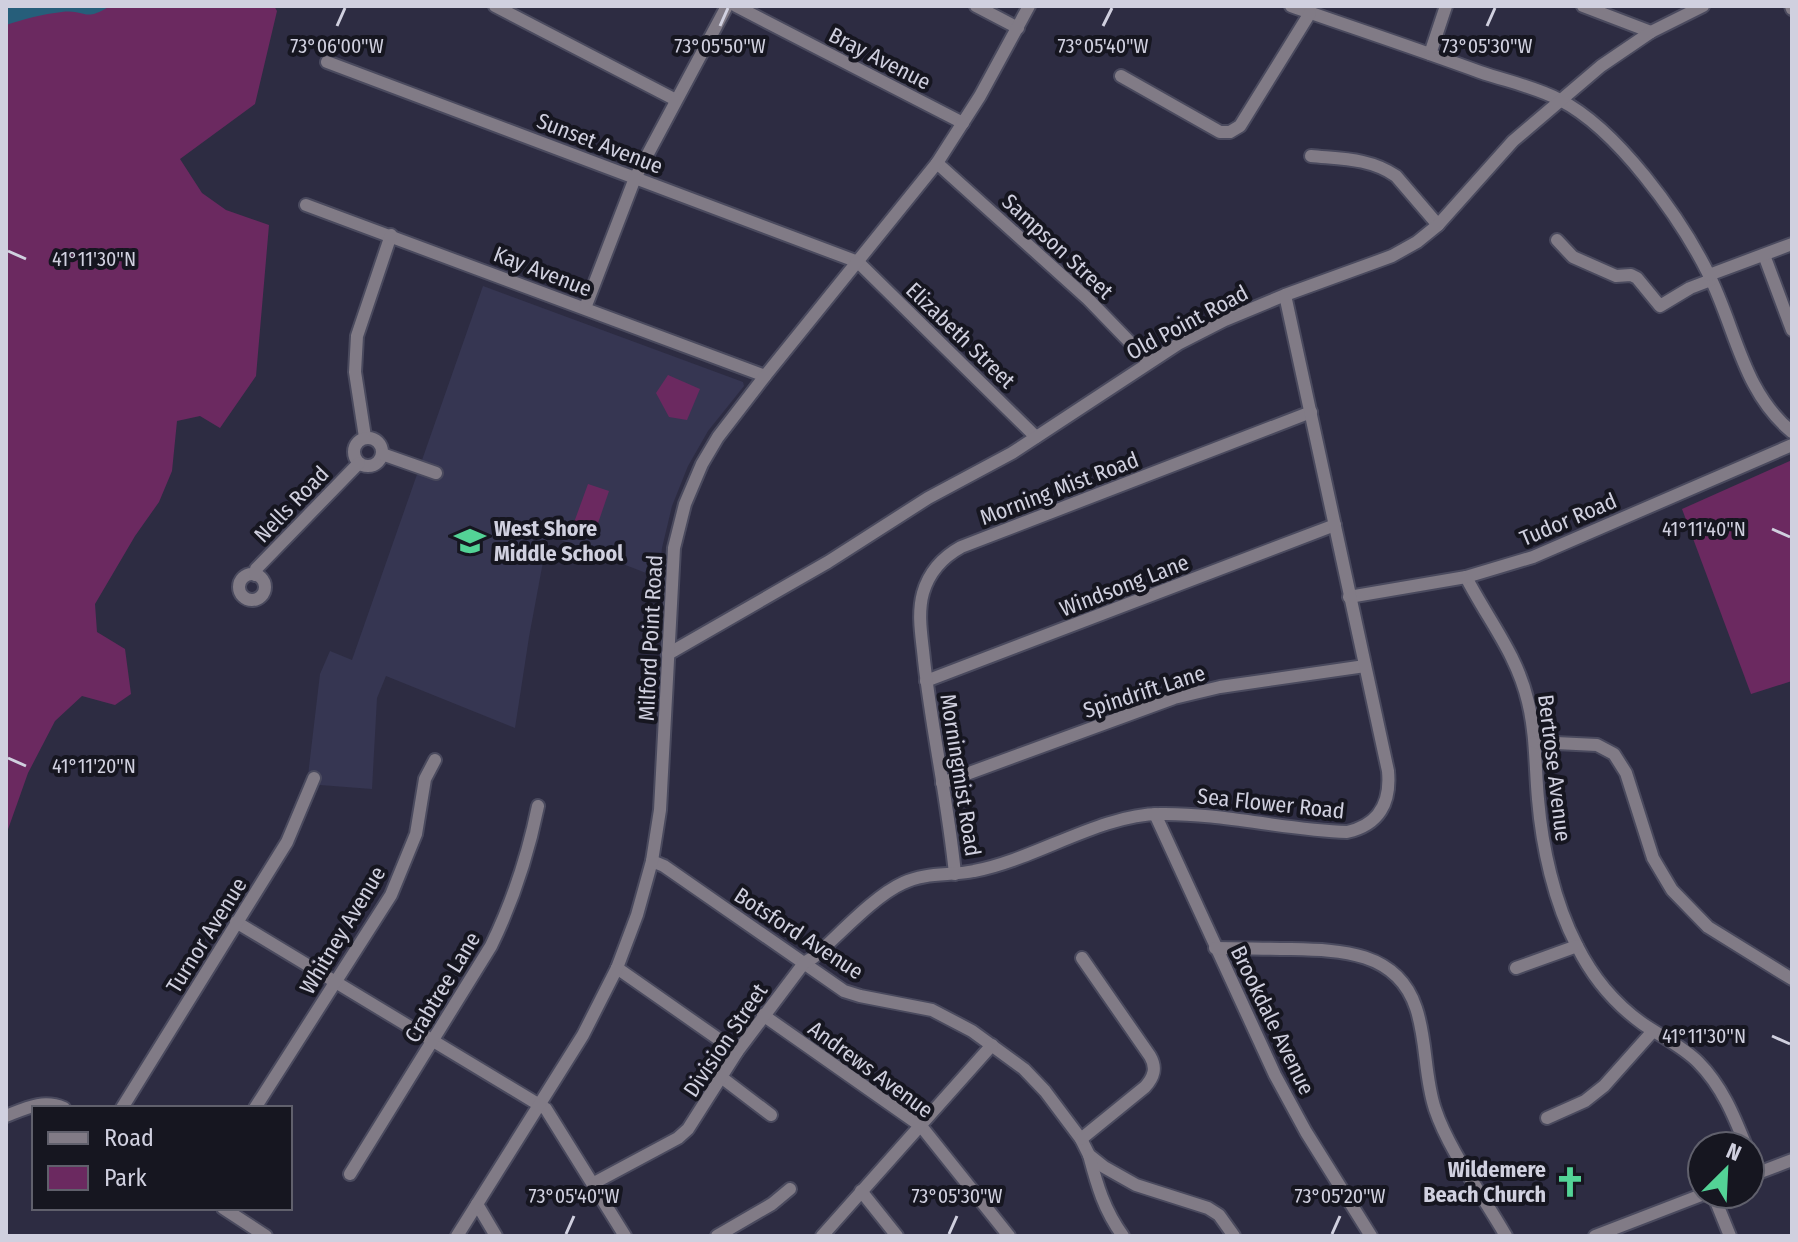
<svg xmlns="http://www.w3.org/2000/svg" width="1798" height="1242" font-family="'Fira Sans Condensed',sans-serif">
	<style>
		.built { fill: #363652 }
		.green { fill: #6b2960 }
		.water { fill: #265e7a }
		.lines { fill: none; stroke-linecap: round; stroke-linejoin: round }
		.minor-casing { stroke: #4a4a5e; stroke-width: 16 }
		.minor { stroke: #817b86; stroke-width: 12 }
		.ticks { fill: none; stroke: #d0d0df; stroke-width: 3 }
		.labels { text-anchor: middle; stroke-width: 8; stroke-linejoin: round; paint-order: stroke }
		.street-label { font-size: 22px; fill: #d0d0df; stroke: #161620 }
		.poi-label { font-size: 22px; font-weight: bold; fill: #d0d0df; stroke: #161620; text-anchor: start }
		.ticks-label { font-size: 20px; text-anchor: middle; fill: #d0d0df; stroke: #161620; stroke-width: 8; stroke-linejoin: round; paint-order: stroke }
	</style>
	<rect width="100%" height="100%" fill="#2d2c42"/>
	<polygon class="built" points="483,286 743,382 744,386 708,431 688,466 672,506 662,548 659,578 548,535 529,637 515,728 386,676 377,698 372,789 307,784 320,674 330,651 352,660"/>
	<g class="green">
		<polygon points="6,6 274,6 277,11 255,104 180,159 202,193 226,210 269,225 256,376 220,428 200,416 177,421 172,471 159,502 135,536 95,604 97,632 125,649 131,694 115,705 82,696 55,721 28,773 6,835"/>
		<polygon points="668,375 700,389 687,420 669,417 656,393"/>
		<polygon points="1792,460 1792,681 1751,694 1682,509"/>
		<polygon points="588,484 609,491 594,535 572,528"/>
	</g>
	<path class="water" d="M10,6H110C83,23 86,9 62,12C42,14 25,19 6,25V8Z"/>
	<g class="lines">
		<defs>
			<g id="minor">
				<polyline points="495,6 676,100"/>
				<polyline points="736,6 963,123"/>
				<polyline points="976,6 1018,28"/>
				<path d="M1291,6C1354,28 1417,49 1480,72C1506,81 1536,87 1560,100C1617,129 1680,217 1708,273C1736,328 1742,391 1792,432"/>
				<polyline points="1583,6 1651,32"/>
				<polyline points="1791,6 1792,9"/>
				<polyline points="1430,54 1446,6"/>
				<polyline points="327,62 858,262 1036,437"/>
				<polyline points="1121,76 1220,132 1230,132 1240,126 1310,13"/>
				<path d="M1311,156C1341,159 1370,158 1396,176L1438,225"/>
				<polyline points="937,163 1088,299 1149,362"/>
				<polyline points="306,205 765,376"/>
				<polyline points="1557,240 1573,257 1616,276 1631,275 1637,278 1660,306 1690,288 1711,280"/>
				<polyline points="1764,255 1792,330"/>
				<polyline points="1709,275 1792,244"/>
				<polyline points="585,308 635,178 727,6"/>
				<polyline points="365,437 355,372 357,336 391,235"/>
				<circle cx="368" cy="452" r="14"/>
				<polyline points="382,454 436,473"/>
				<circle cx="252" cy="587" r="13"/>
				<polyline points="255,575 256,569 359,463"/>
				<path d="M1466,577C1488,620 1517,654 1528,702C1536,734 1535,766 1538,799C1542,847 1554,902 1577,946C1592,976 1615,1004 1643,1024C1662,1037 1682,1046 1698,1062C1722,1086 1734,1116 1746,1146"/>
				<polyline points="1349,597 1466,577 1533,557 1792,445"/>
				<polyline points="668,654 828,562 928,498 1012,453 1178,344 1225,320 1285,295 1392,256 1417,242 1438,225 1513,141 1601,66 1651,32 1703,6"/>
				<polyline points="926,681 1335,525"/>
				<polyline points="1535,742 1597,745 1614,754 1626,773 1653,858 1672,890 1708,927 1792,979"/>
				<polyline points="942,783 1174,698 1220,687 1365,666"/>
				<polyline points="1155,814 1275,1075 1306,1132 1371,1236"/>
				<polyline points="652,861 664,866 844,991 860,996 932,1010 972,1031 1024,1069 1045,1091 1081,1139 1089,1155 1104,1167 1136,1185 1208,1208 1219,1215 1234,1236"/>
				<path d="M955,874C948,802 932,732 924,660C922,638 917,615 923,593C929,572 943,557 961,547L1311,412"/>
				<polyline points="236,922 546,1109 625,1236"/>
				<path d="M1215,948C1240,948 1264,949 1288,949C1338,950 1397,950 1416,1008C1427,1040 1424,1076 1435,1109C1449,1151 1484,1197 1506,1236"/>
				<polyline points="617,968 737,1052"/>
				<polyline points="1516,968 1577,946"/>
				<polyline points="763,1015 921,1126 1009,1236"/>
				<polyline points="721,1077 771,1115"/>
				<polyline points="122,1108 287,842 314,778"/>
				<polyline points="255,1108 391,895 416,834 425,779 435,760"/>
				<path d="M6,1116C26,1108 43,1099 64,1108"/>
				<polyline points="1547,1118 1585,1101 1604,1086 1653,1031"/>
				<path d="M1081,1139L1145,1087C1154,1077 1157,1068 1150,1056L1082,958"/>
				<polyline points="1750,1154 1757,1173"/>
				<path d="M1089,1155C1097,1185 1104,1210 1123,1236"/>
				<path d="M350,1174L491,946C513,901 528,855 538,806"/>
				<polyline points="1750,1176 1792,1160"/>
				<path d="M594,1183L678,1138L688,1129L737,1052L804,963L814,957C839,935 874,896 903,883C926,872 950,876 974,871C1034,860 1101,814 1160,814C1223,813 1284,830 1347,832C1379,825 1391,803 1388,771L1285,295"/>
				<polyline points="861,1191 897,1236"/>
				<polyline points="1713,1194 1730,1236"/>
				<polyline points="477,1204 496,1236"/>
				<polyline points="223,1208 266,1236"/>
				<polyline points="457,1236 583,1035 617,968 637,915 652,861 660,810 674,548 685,504 702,464 718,437 765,376 937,163 980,96 1029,6"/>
				<polyline points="717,1236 772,1204 790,1189"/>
				<polyline points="822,1236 992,1045"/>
				<polyline points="1595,1236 1704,1194"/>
			</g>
		</defs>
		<use href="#minor" class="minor-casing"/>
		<use href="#minor" class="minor"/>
	</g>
	<path class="ticks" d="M337,26L345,8M720,26L728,8M1103,26L1112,8M1487,26L1495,8M8,251L26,259M1772,529L1790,537M8,758L26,766M1772,1036L1790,1044M566,1234L574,1216M949,1234L957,1216M1332,1234L1340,1216"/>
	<defs>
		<symbol id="school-bare" viewBox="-9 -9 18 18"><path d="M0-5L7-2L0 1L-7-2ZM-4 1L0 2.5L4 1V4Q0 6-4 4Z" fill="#53d396" stroke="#161620" stroke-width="2.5" paint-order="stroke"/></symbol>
		<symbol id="church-bare" viewBox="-9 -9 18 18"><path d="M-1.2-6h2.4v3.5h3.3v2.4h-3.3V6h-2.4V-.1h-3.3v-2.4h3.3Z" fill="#53d396" stroke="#161620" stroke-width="2.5" paint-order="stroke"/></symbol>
	</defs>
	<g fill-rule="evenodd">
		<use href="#school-bare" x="448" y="519" width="44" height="44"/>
		<use href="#church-bare" x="1548" y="1160" width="44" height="44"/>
	</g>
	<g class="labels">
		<g class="street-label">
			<text transform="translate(880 58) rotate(27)" y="8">Bray Avenue</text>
			<text transform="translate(600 143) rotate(21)" y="8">Sunset Avenue</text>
			<text transform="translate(1058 246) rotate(43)" y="8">Sampson Street</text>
			<text transform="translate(543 271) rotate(21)" y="8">Kay Avenue</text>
			<text transform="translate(1187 322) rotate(-28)" y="8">Old Point Road</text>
			<text transform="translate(961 335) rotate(44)" y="8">Elizabeth Street</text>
			<text transform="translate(1059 488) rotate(-21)" y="8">Morning Mist Road</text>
			<text transform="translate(291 504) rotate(-46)" y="8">Nells Road</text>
			<text transform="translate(1568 519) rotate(-23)" y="8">Tudor Road</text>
			<text transform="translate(1124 585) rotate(-21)" y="8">Windsong Lane</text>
			<text transform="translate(650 638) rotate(-87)" y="8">Milford Point Road</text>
			<text transform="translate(1144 691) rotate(-18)" y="8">Spindrift Lane</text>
			<text transform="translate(1555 768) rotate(83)" y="8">Bertrose Avenue</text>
			<text transform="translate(961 775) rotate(81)" y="8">Morningmist Road</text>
			<text transform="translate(1271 803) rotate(6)" y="8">Sea Flower Road</text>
			<text transform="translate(342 930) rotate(-59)" y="8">Whitney Avenue</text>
			<text transform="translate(799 933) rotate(33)" y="8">Botsford Avenue</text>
			<text transform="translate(206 935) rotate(-58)" y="8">Turnor Avenue</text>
			<text transform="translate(442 987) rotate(-59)" y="8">Crabtree Lane</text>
			<text transform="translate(1273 1020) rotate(64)" y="8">Brookdale Avenue</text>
			<text transform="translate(725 1040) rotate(-56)" y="8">Division Street</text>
			<text transform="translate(871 1069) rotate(36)" y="8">Andrews Avenue</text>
		</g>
		<g class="poi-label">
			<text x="494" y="536">West Shore<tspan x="494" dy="25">Middle School</tspan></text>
			<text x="1546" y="1177" text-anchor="end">Wildemere<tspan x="1546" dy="25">Beach Church</tspan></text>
		</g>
	</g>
	<g class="ticks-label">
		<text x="337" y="53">73°06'00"W</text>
		<text x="1103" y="53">73°05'40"W</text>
		<text x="1487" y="53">73°05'30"W</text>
		<text x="720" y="53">73°05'50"W</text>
		<text x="94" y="266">41°11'30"N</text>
		<text x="1704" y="536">41°11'40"N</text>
		<text x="94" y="773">41°11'20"N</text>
		<text x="1704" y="1043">41°11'30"N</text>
		<text x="574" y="1203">73°05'40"W</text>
		<text x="957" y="1203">73°05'30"W</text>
		<text x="1340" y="1203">73°05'20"W</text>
	</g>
	<rect width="1798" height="1242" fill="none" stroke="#d0d0df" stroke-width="16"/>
	<rect x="32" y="1106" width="260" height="104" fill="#161620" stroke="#60606c" stroke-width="2"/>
	<rect x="48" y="1132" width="40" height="12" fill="#817b86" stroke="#60606c" stroke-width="2"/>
	<text x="104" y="1146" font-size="24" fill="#d0d0df">Road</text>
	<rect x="48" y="1166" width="40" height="24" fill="#6b2960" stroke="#60606c" stroke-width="2"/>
	<text x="104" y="1186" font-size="24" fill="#d0d0df">Park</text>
	<g transform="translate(1726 1170) rotate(24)"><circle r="38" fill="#161620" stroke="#60606c" stroke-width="2"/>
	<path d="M0-6L14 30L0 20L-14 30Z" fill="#53d396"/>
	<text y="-12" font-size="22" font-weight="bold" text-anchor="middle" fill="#d0d0df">N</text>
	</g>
</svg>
